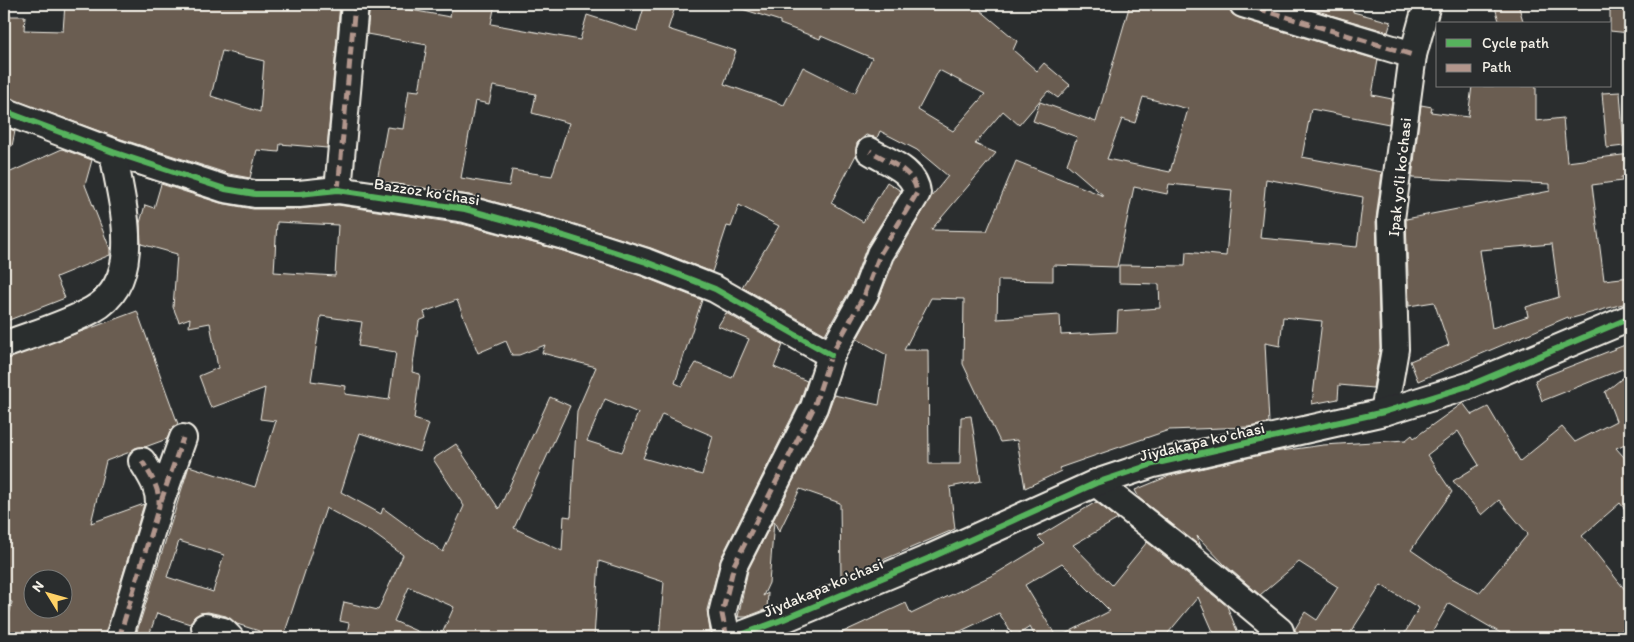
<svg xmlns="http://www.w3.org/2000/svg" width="1634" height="642" font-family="Itim,sans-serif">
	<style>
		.building { fill: #6a5d51; stroke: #f4f1e8; fill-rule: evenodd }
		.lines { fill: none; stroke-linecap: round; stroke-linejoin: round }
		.minor-casing { stroke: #f4f1e8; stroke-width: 30 }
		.minor { stroke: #2a2d2e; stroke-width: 26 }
		.quiet { stroke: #b2968c; stroke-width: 5; stroke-dasharray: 10 5; stroke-linecap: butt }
		.cycleway-casing { stroke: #2a2d2e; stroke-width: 9 }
		.cycleway { stroke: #56b35d; stroke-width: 6 }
		.labels { text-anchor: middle; stroke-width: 4; stroke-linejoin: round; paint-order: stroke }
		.street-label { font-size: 16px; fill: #f4f1e8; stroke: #2a2d2e }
	</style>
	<rect width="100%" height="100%" fill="#2a2d2e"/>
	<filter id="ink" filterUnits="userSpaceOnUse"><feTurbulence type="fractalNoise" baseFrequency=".02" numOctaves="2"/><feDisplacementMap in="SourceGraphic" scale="10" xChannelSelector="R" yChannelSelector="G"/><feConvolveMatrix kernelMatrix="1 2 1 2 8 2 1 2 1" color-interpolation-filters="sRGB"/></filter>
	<g filter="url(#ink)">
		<g class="building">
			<path d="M65,4H340L327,148L280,144L279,152L257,150L250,178L229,174L118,138L4,96V16H25L24,30L63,31ZM222,51L264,61L260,112L211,96Z"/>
			<path d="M370,4H394V7L450,17L452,4H495L491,24L580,40L587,15L637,31L645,4H676L668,29L736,51L724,84L784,105L803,67L855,93L872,58L821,36L820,39L780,24V21L739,8L740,4H973L1017,41L1013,50L1037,71L1044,63L1070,85L1058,98L1048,91L1019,125L1003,111L975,144L996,153L931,230L987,231L1016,161L1104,196L1067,164L1077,137L1033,121L1040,102L1096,122L1130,4H1228L1232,14L1239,18L1378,60L1372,95L1392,99L1389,124L1311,109L1302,157L1382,172L1376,219L1380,348L1373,388L1339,385L1338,399L1312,404L1322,321L1283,317L1280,346L1265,343L1269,423L1249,427L1169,430L1059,468L1061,471L1025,488L1017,440L1000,442L963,364L964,299L931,298L904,350H928L929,464H960L961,417L971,416L981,481L950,487L955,529L841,578L840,503L800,489L779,532L774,521L769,583L763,596L768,593L767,609L746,617H738L748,570L827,414L834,395L879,405L887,355L857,339L878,301L894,261L931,197L948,176L917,150L880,131L877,138L866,135L857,143L856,155L831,203L863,222L887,182L901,191L867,246L851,288L825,334L742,287L779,226L739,205L731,227L727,226L712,272L651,248L568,222L469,195L377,181L387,127L403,129L409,90L419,91L427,45L367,34ZM939,70L985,94L953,131L918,110ZM493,86L536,94L532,113L569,123L552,176L512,170L509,186L461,178L475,101L489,104ZM1143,97L1188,109L1170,172L1107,159L1122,119L1135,123ZM1266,179L1363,197L1357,247L1260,238ZM1169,184L1232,190L1226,256L1186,252L1185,266L1119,265V283L1159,284L1160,308L1118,311L1117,332L1061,335L1060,315L997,319L998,280L1053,281V265L1117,267L1134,187L1167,194Z"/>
			<polygon points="1294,4 1344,4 1354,6 1353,12 1391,22 1388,32"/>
			<polygon points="1494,4 1518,4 1524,24 1500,24"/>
			<polygon points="1610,4 1630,4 1630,33 1610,31"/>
			<path d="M1472,86H1536V121L1563,118L1567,162L1630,154V176L1621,177L1622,181L1592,185L1604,280L1630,277V302L1569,319L1568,317L1418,381L1410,361L1449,345L1434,302L1409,306L1406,219L1550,191V184L1412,178L1421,105L1432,107L1431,112L1468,117ZM1552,244L1559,297L1526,307L1528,316L1492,328L1480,250Z"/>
			<polygon points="1620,92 1624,146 1607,148 1602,93"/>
			<polygon points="4,127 15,131 12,146 4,145"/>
			<polygon points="62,149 92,160 85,185 110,249 110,255 56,277 65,298 4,322 4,175"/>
			<path d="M161,184L220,203L253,209H299L338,205L462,224L560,250L641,276L702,300L675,383L682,386L696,363L732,378L749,339L718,326L726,313L783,345L774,367L807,381L800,401L721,558L707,610L710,631L708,638H659L664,582L599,561L594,638H440L454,607L409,587L394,621L432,638H346L349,623L340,621L344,602L378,610L403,555L374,534L326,508L283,638H257L259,631L237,624L226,616L208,612L200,613L194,617L190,624L157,613L148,638H135L189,466L255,487L276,421L260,419L265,388L211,408L199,376L218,368L210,323L189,327L190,318L179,322L173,307L177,254L141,244L140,223L145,205L154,208ZM277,222L338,225L335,276L274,272ZM457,300L478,353L506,341L512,355H519L545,345L542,353L596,367L577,411L571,517L564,516L562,551L514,528L570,406L550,397L499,509L456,444L433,459L464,506L443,552L383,508L381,514L341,492L360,433L420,452L429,424L414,419L420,374L412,372L419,321L426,318L424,312ZM321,316L362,322L358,346L396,352L389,400L345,394L346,386L311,381ZM605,399L638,413L622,452L587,441ZM662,414L713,436L702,475L643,458ZM179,541L224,555L213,592L167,577Z"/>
			<path d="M137,311L178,424L173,427L167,439L145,447L135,448L130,452L106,461L91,523L144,504L104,638H4L12,602L4,600V360ZM32,580H62V610H32Z"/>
			<polygon points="1630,343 1630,366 1542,401 1535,380"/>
			<path d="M1630,372V453L1628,454L1625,444L1616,448L1630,464V516L1620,503L1582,536L1630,596V624L1612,638H1509L1449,603L1429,638H1402L1419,608L1381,585L1347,638H1303L1296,634L1295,629L1305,612L1317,620L1338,587L1299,562L1260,595L1225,565L1197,536L1201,547L1139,498L1135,490L1169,476L1274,452L1323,445L1406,440L1412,435L1414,438L1463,403L1472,415L1488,407L1520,461L1562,427L1575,442L1616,421L1605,392ZM1458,431L1479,465L1453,481L1482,515L1499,500L1528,534L1479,593L1450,577L1411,550L1452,492L1427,455Z"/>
			<path d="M1096,502L1118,519L1073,545L1112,585L1147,542L1227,606L1240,638H1216L1198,597L1164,638H1036L1030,627L1014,637L999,613L946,638H830L906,603L911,614L997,573L1045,544L1038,537ZM1062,563L1110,611L1057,638L1025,585Z"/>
		</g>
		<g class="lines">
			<defs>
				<g id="minor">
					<polyline points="1243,4 1413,55"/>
					<polyline points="4,111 113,152 225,189 255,194 299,194 338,190 465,209 564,236 646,262 715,289 831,355"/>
					<polyline points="338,190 355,4"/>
					<path d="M4,345C33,334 65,325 92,310C147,280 121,201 113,152"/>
					<polyline points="1384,412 1395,349 1391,219 1413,55 1427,4"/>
					<polyline points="1096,483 1213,575 1280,631 1282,638"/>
					<polyline points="159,506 183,438"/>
					<polyline points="205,627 223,631 230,638"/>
					<path d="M119,638L159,506C160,488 151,476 142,461"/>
					<path d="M727,638L722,614L734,565L814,407L831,355L865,294L880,254L917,193C915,170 888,162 870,151"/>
					<polyline points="733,638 784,619 932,557 1096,483 1153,464 1384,412 1468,386 1630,318"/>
				</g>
			</defs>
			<use href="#minor" class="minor-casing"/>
			<use href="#minor" class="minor"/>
			<g class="quiet">
				<polyline points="1243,4 1413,55"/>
				<polyline points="338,190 355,4"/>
				<polyline points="161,501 183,438"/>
				<path d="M119,638L159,506C160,488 151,476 142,461"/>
				<path d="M727,638L722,614L734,565L814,407L831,355L865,294L880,254L917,193C915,170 888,162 870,151"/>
			</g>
			<defs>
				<g id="cycleway">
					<polyline points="4,111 113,152 225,189 255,194 299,194 338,190 465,209 564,236 646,262 715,289 831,355"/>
					<polyline points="733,638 784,619 932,557 1096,483 1153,464 1384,412 1468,386 1630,318"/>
				</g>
			</defs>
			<use href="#cycleway" class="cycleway-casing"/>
			<use href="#cycleway" class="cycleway"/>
		</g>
	</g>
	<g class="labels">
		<g class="street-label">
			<text transform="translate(1399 177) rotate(-84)" y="6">Ipak yoʻli koʻchasi</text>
			<text transform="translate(427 191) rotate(9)" y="6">Bazzoz koʻchasi</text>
			<text transform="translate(1202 441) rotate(-13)" y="6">Jiydakapa ko'chasi</text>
			<text transform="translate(823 587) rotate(-23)" y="6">Jiydakapa ko'chasi</text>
		</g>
	</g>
	<rect width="1634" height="642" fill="none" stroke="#2a2d2e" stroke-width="20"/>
	<rect x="10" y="10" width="1614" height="622" fill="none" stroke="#f4f1e8" stroke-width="2" filter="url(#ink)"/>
	<rect x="1436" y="22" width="175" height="65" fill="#2a2d2e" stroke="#7b7b78"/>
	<rect x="1446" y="39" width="25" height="8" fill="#56b35d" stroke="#7b7b78"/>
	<text x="1482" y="48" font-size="15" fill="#f4f1e8">Cycle path</text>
	<rect x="1446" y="64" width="25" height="8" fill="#b2968c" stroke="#7b7b78"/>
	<text x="1482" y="72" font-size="15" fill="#f4f1e8">Path</text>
	<g transform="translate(48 594) rotate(307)"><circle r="24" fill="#2a2d2e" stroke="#7b7b78"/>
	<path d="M0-4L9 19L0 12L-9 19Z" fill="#ffd166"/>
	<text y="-8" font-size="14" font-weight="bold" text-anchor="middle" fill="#f4f1e8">N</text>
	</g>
</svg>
